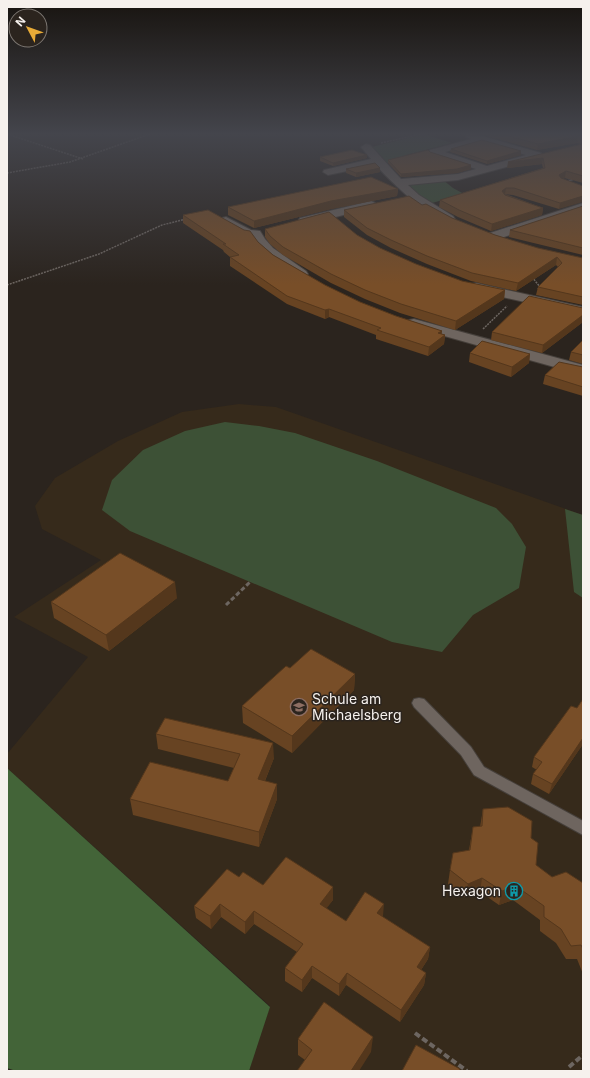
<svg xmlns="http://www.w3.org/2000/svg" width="590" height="1078" font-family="Inter,sans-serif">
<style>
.education{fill:#362a1b}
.green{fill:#3d5136}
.forest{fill:#436438}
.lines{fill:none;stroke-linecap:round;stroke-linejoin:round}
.lane-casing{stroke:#453f3a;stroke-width:2}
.street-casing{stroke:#453f3a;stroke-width:2}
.path-far2{stroke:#6d6661;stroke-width:1.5;stroke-dasharray:2 1;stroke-linecap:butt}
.path-far1{stroke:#6d6661;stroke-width:3;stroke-dasharray:4.5 2.5;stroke-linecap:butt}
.path{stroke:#6d6661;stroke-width:4;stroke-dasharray:6 3;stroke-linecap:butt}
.lane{fill:#6e655f;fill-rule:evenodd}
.street{fill:#6e655f;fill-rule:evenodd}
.wall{fill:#674322}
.shaded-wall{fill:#54371c}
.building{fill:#784e28;stroke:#54371c}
.labels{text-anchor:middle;stroke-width:3;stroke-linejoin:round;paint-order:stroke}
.near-poi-label{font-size:14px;fill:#f6f1ed;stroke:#2b241e;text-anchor:start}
</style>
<rect width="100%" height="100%" fill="#2b241e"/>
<path class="education" d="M239,404l37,3 307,108v556h-334l21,-65 -263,-238v-14l81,-97 -74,-40 87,-57 -59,-31 -7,-23 20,-28 63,-37 64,-29z"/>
<path class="green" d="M424,134l28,9 -46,12 11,6 -30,2 -15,-16z
M443,180l10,8 11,6 -32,9 -16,-10 -8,-9z
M225,422l34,4 36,7 82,28 119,47 16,16 14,23 -7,41 -46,27 -31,37 -50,-10 -262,-111 -28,-21 10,-30 31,-30 42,-19z
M565,509l18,6v83l-9,-6z"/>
<path class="forest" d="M7,768l263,239 -21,64h-233l-9,-3z"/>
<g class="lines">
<defs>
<path id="lane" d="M419,698l5,1 47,48 13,20 99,54v14l-109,-60 -13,-20 -47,-48 -2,-4 2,-4z"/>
<path id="street" d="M465,134h10l66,19 1,2 -3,3 -81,22 -50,5 11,10 34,21 2,3 -2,3c-17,4 -66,-44 -77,-57l-48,10 -5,-3 1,-2 47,-11 -10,-12 5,-3 4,1 31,34 57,-5 18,-5 -46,-15 -1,-2 1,-2 41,-11 -5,-2zM482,142l44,13 -39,11 -42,-14z
M371,201l4,2 2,2 -2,2 -71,18 -4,-1 -2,-3 2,-3z
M583,203v8l-88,29h-8l-2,-3 2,-3z
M226,217l25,13 9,1 5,8 8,9 33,23 2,3 -2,3c-16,4 -48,-26 -55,-39l-6,-1 -23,-13 -2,-3 2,-3z
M476,283l107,24v8l-112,-25 -2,-3 2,-3z
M414,319l169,46v10l-174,-49 -2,-3 2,-3z"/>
</defs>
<use href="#lane" class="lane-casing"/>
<use href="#street" class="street-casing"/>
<path class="path-far2" d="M7,134l76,25
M381,143l40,-9
M7,173l63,-11 80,-28
M565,177l7,3 -6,2
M532,277l8,10 -2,2
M7,285l92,-31 63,-29 24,-6
M483,329l24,-23"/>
<path class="path-far1" d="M226,605l24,-23"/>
<path class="path" d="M415,1033l52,38
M569,1067l14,-12"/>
<use href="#lane" class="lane"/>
<use href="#street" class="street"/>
</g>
<path class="wall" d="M483,134h100v49l-18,-5 -2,1 20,7 -24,23 -46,-14 -8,-1 38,14 -1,7 -51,16 -33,-14 -19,-10 1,-7 103,-32 -1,-4 -35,4 75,-24h-1l-4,-1 -40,7 -54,-15z
M451,149l70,6 -34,9 -37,-12z
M430,152l41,17 -14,4 -56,4 -13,-14v-3z
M367,155v3l-34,8 -13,-5v-4z
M380,168v4l-24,5 -10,-4v-4z
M398,189l-1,7 -66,13 -77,19 -26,-13v-8z
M422,205l30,13 43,17 43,13 45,10v47l-47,-10 2,-8 20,-20 -2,-2 -40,26 -45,-10 -44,-17 -36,-16 -24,-13 -23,-18v-7z
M583,206v49l-74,-18 1,-7z
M183,215l75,27 15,13 52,30 35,17 36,14 46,15 -1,3 4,1 -1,9 -16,12 -52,-17v-4l-47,-18 -4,2 -38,-15 -57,-38v-9l-6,-5 -1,-2 -40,-27z
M265,229l92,6 23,13 36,16 46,17 43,9 -1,9 -49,31 -55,-17 -35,-14 -34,-16 -48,-28 -13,-11 -5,-7z
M583,308v14l-41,31 -51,-13 1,-8z
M583,340v24l-14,-4 2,-8z
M470,353l60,1 -1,9 -18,14 -42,-15z
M583,367v29l-40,-12 2,-9z
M177,598l-68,53 -55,-33 -3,-16z
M290,668l65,6 -1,16 -62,63 -49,-30 -1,-17z
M583,699v45l-34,50 -18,-10 2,-10 4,-4 -5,-3 2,-10 43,-49z
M156,734l118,24 -9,23 12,18 -18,48 -126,-32 -3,-16 98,-18 6,-13 -76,-19z
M483,809l48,29 5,27 16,12 31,6v91l-6,-15h-11l-10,-16 -16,-12v-11l-27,-20 -14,5 -19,-13 -15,5 -17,-13 2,-14 19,-20 4,-23h7z
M239,877l24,8 70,2v13l-7,8 20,13 36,-4 48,30 -2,12 -7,11 5,3 -2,12 -24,37 -54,-37 -7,11 -27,-18 -10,14 -17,-11v-13l12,-16 -43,-28 -9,10 -24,-17 -10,12 -15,-11 -2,-12z
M298,1039l73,13 -66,8 -7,-5z"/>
<path class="shaded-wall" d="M578,136l-1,7 -40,7 1,-6z
M521,151v4l-34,9v-3z
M367,155v3l-34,8v-3z
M543,158l-1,6 -35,4 1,-6z
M471,165v4l-14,4 -56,4v-3z
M380,168v4l-24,5v-4z
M566,171l-1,7 -7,4 1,-7z
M506,188l-1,6 -3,-3z
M398,189l-1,7 -66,13 -77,19v-7l77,-20z
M583,196v6l-24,7 1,-6z
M543,208l-1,7 -51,16 1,-7z
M557,257l-1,8 -40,26 2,-8z
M505,290l-1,9 -49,31 1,-9z
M329,309v8l-4,2v-9z
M583,315v7l-41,31 1,-8z
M442,331l-1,7 4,-3 -1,9 -16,12 1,-9 9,-14z
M530,354l-1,9 -18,14 1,-10z
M175,582l2,16 -68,53 -3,-16z
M355,674l-1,16 -62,63v-17z
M583,738v6l-34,50 3,-10z
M273,743l1,15 -15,37 -1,-16z
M277,784v15l-18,48v-15z
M482,878l-2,14 -15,5 3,-13z
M516,886l-3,14 -14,5 3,-14z
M333,887v13l-13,17v-13z
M220,904l1,13 -10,12 -1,-13z
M384,904l-1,12 -7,10 1,-13z
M254,911v13l-9,10v-12z
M430,947l-2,12 -13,20 2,-12z
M312,966v12l-10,14v-12z
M347,973l-1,12 -7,11v-12z
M426,973l-2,12 -24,37 1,-12z
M373,1037l-2,15 -12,19h-8z"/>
<path class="building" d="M501,134h82v5l-1,-2 -4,-1 -40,8z
M482,140l39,11 -34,10 -36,-12z
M582,144h1v32l-17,-5 -7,4 2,3 22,8v10l-23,7 -46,-15h-8l-4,3 3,4 38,13 -51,16 -33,-14 -19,-10 105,-32 -2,-10 -35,4z
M352,150l15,5 -34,8 -13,-6z
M428,150l2,2 41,13 -14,4 -56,5 -13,-14z
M375,163l5,5 -24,5 -10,-4z
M371,177l27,12 -67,12 -77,20 -26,-14z
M409,196l13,9 4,-1 26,14 43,17 43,13 45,10v39l-45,-10 24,-24 -5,-6 -39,26 -46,-10 -45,-17 -36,-16 -24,-12 -23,-18z
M583,206v42l-73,-18z
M208,210l36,20 6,1 8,11 15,13 52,30 35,17 36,14 46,15 -4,2 7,2 -16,12 -52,-17 4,-2 -52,-19 -4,1 -38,-14 -57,-39 9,-2 -16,-11h3l-43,-29z
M329,212l28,23 23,13 36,16 46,17 43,9 -49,31 -55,-17 -36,-14 -34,-16 -48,-27 -13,-11 -5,-7z
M529,296l54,12v7l-40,30 -51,-13z
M583,340v15l-12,-3z
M482,341l48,13 -18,13 -42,-14z
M559,362l24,5v20l-38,-12z
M120,553l55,29 -69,53 -55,-33z
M311,649l44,25 -63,62 -50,-30 44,-40 4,2z
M583,699v39l-31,46 -19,-10 9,-12 -8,-5 37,-51 6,2z
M165,718l108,25 -15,36 19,5 -18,48 -129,-33 20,-37 78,19 12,-27 -84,-20z
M508,807l24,14 -1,17 7,5 -2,22 16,12 14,-5 17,11v66l-2,-4 -10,1 -10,-17 -17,-12v-11l-28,-20 -14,5 -20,-13 -14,6 -18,-14 3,-17 17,-3 3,-23 9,-1 1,-17z
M286,857l47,30 -13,17 26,17 19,-29 19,12 -7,9 53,34 -13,20 9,6 -25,37 -54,-37 -8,11 -27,-18 -10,14 -17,-12 18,-24 -49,-33 -9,11 -25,-18 -10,12 -16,-10 33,-37 12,8 4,-5 20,13z
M324,1002l49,35 -22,34h-54l15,-21 -14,-11z
M416,1045l44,24 -1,2h-57z"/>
<linearGradient id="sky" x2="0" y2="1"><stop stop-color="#181410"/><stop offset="0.47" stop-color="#44454c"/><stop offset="1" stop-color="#44454c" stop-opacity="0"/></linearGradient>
<rect width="590" height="285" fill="url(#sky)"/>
<defs>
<symbol id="school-ring" viewBox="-11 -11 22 22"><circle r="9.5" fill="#2b241e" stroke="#8d6e63" stroke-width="1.5"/><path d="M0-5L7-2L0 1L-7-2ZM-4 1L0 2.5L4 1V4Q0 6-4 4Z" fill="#8d6e63"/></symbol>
<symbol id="building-ring" viewBox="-11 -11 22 22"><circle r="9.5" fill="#2b241e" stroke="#0f9aa8" stroke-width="1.5"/><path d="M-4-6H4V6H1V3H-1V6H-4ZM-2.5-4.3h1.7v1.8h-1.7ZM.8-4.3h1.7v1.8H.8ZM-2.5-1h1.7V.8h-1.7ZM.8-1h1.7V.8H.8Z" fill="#0f9aa8"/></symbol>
</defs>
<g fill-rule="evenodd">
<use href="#school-ring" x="289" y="697" width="20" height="20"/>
<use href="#building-ring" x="504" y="881" width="20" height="20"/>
</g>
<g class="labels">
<g class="near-poi-label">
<text x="312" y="704">Schule am<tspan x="312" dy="16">Michaelsberg</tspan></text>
<text x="501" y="896" text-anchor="end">Hexagon</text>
</g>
</g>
<rect width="590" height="1078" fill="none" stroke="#f6f1ed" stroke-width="16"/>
<g transform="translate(28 28) rotate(311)"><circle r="19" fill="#2b241e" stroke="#7c7671"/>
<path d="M0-3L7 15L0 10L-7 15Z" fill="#e8ab37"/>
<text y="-6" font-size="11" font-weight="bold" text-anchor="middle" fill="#f6f1ed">N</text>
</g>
</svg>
